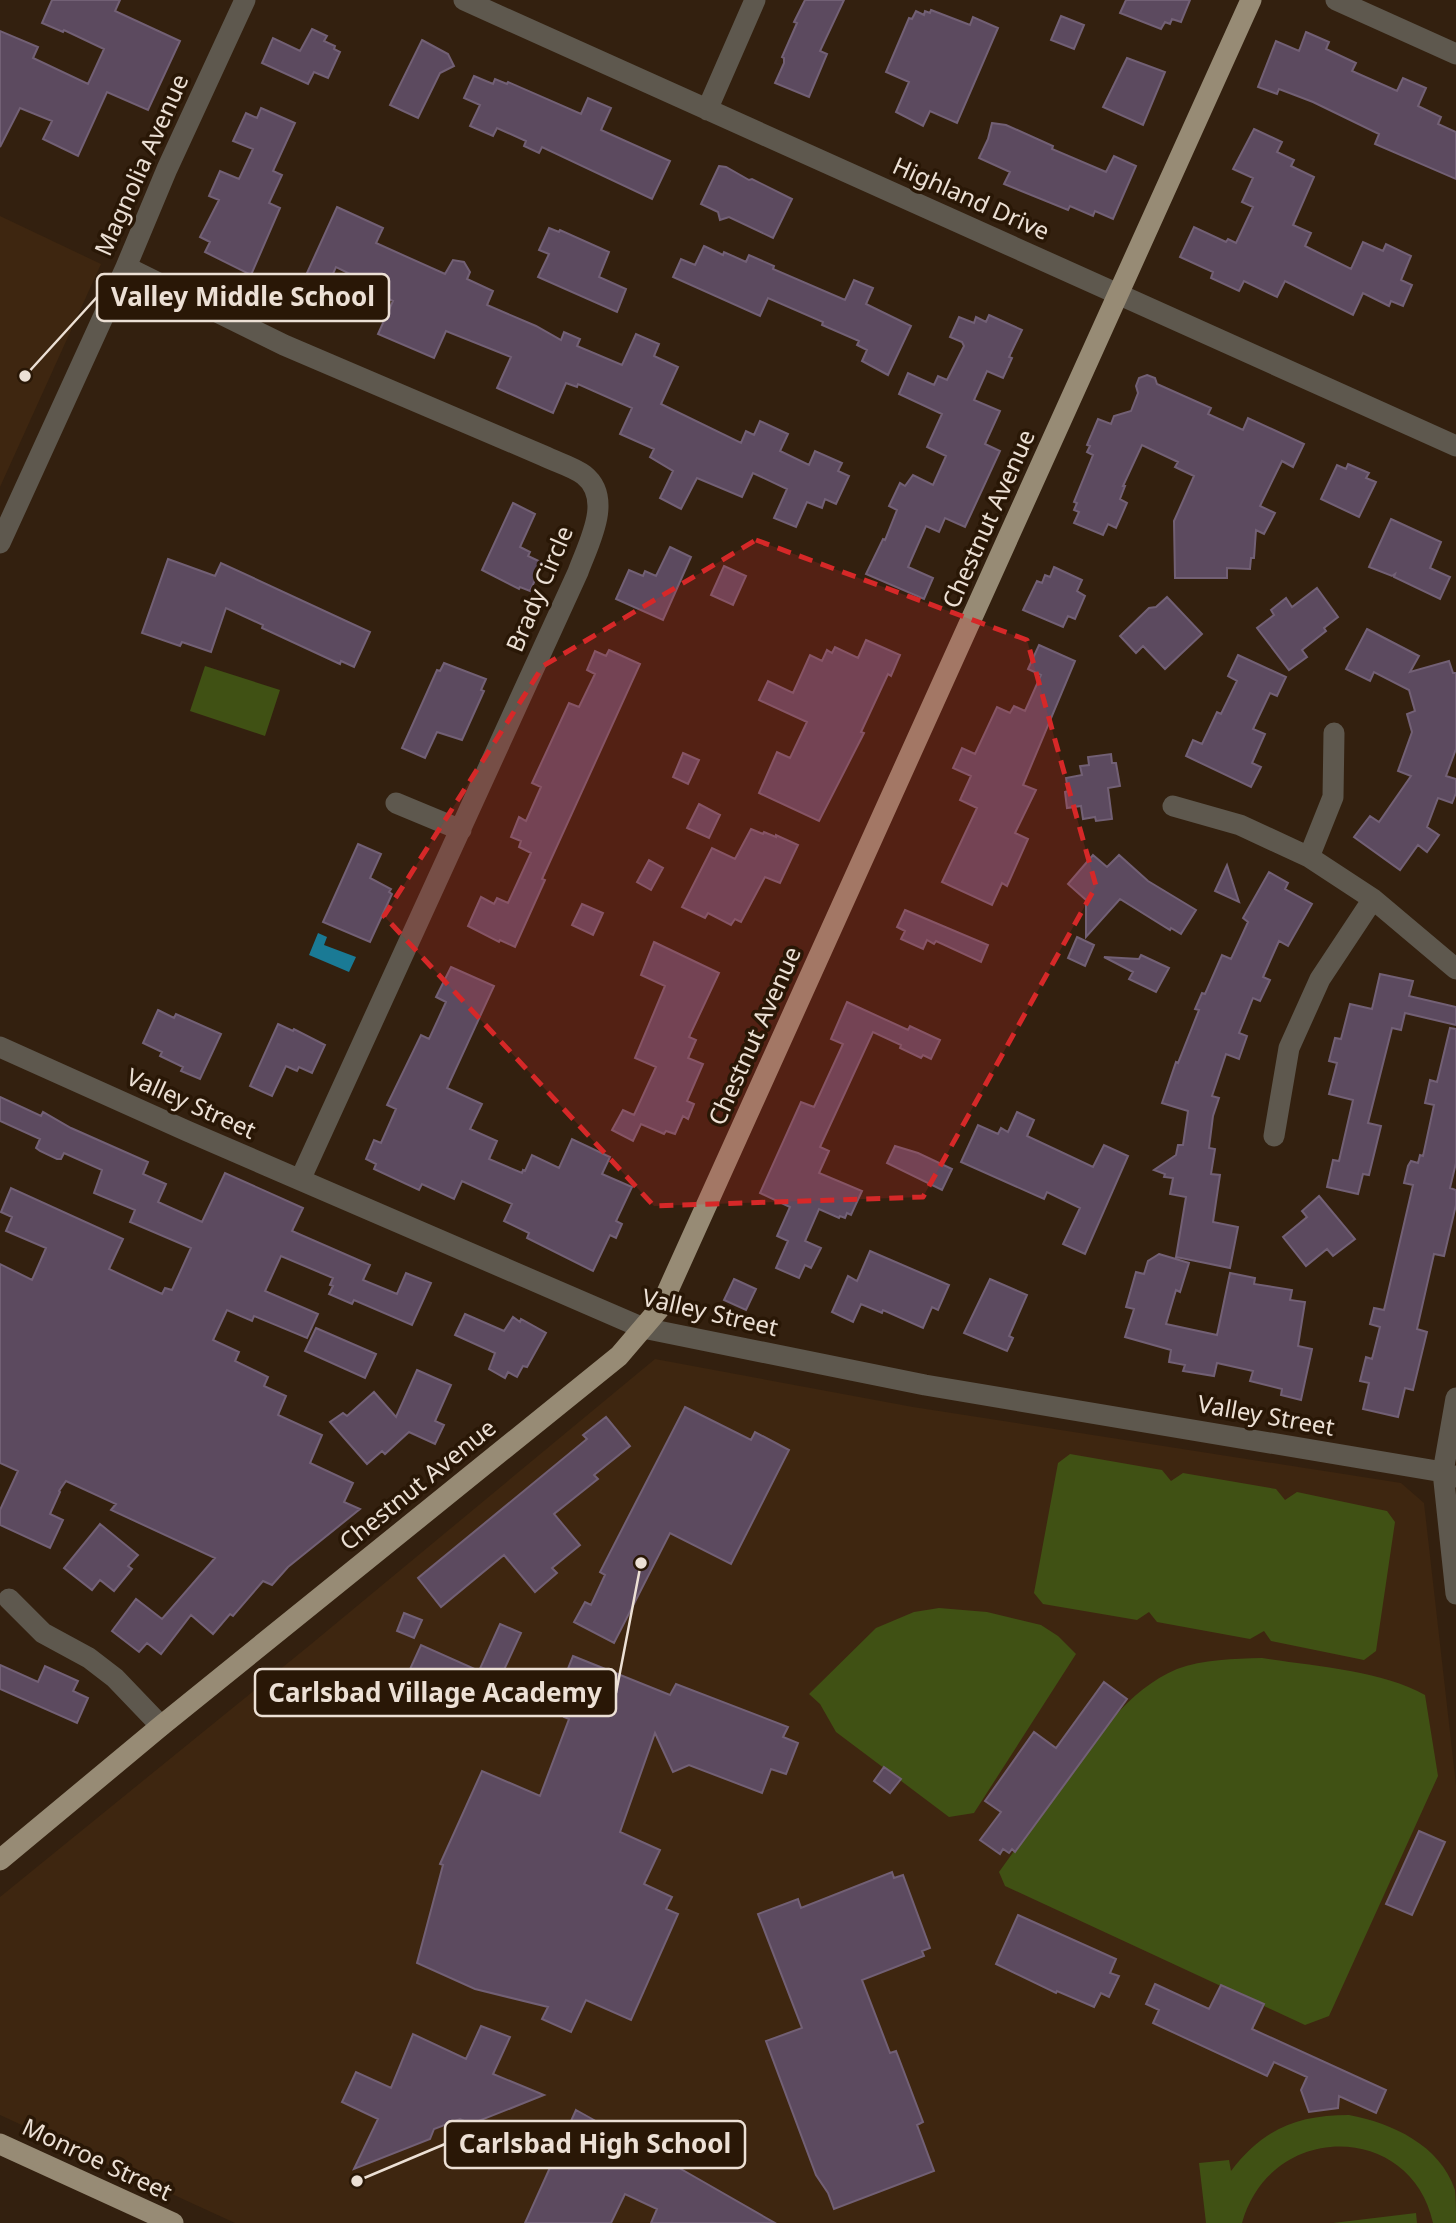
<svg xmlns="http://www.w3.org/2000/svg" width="1456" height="2223" font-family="'Noto Sans',sans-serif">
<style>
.built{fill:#3e2610}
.green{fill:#405114}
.water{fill:#1a7a95}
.building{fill:#5c4a5f;stroke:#726075;stroke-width:2}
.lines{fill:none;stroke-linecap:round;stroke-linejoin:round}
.minor{stroke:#5e584e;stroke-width:21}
.major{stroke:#978b75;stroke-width:21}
.marked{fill:#d62828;fill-opacity:0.2;stroke:#d62828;stroke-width:5;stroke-dasharray:14 9;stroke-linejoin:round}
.labels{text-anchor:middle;stroke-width:7;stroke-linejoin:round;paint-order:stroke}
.street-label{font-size:24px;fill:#ece0d5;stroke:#291706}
.leader{fill:none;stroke:#ece0d5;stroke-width:2.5}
.callout-dot{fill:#ece0d5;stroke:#291706;stroke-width:2.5}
.callout{fill:#291706;stroke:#ece0d5;stroke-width:2.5}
.callout-label{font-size:26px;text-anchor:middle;font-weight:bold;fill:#ece0d5}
</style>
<rect width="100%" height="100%" fill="#33200f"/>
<path class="built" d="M0,216l101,48 -101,223z
M655,1359l258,48 488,76 23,20 32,282v438h-1221l-235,-108v-218l310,-252z"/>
<path class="green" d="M205,666l75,24 -15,46 -75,-25z
M1070,1454l92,16 9,11 12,-8 93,16 9,11 12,-8 90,19 8,11 -19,129 -12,9 -93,-19 -7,-10 -14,8 -93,-17 -8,-10 -12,8 -94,-16 -9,-11 24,-130z
M939,1608l48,4 54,13 17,11 18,18 -102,159 -25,4 -113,-85 -16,-28 -11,-10 67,-66 38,-16z
M1262,1658c50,8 119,12 163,37l13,81 -109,240 -24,9 -300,-139 -6,-14c22,-31 44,-61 66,-91 31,-42 62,-91 112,-112 26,-10 57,-10 85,-11z
M1349,2115c43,8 91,30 106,75 1,10 1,23 1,33h-23c-22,-102 -163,-102 -191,0h-36l-7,-60 30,-3 2,11c32,-42 66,-56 118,-56z
M1416,2213l1,10h-84z"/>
<path class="water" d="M318,933l9,4 -3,8 32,12 -7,15 -40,-17z"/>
<path class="building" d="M52,0h68l-5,11 65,30 -32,69 -41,-18 -29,64 -35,-17 9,-18 -32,-13 -20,39v-116l38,16 -5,11 55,26 16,-35 -40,-19 -1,2 -21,-9z
M805,0h39l-24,51 7,3 -18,43 -34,-14 9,-20v-5l-2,-1 15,-34 -3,-1z
M1126,0h64l-9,22 -9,-3 -2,5 -5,-2 -4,7 -41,-16z
M931,10l39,15 3,-8 25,11 -41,95 -27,-12 -7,15 -27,-14 13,-30 -23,-10 23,-54 3,1 4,-8 8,4 1,-4 5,2z
M1061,16l23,9 -10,24 -23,-9z
M312,29l15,7 -3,5 11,5 -1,3 6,3 -12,26 -14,-6 -6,12 -46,-21 11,-25 27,13z
M1306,32l23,10 -3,7 30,14 -4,8 45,20 6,-13 23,10 -8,18 23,11 -3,7 18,8v47l-81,-35 4,-10 -66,-32 -34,-13 -2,5 -19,-7 18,-46 23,10z
M422,40l26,14 6,12 -14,7 -22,45 -28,-13z
M1127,58l38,14 -22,53 -40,-18z
M474,76l19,8 2,-5 12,5 1,-2 73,32 7,-16 23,10 -10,22 69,31 -18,38 -110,-52 -3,6 -15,-7 2,-5 -29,-13 -4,8 -23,-10 10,-21 -16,-7z
M261,108l34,15 -22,48 9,4 -13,28 11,5 -29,67 -46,-23 5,-10 -10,-5 19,-37 -10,-4 11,-25 19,8 14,-30 -20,-8 13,-28 11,5z
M992,123l14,2 47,21 -1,3 54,23 8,-16 22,10 -23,53 -18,-8 -2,5 -23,-10 -2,4 -64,-26 6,-12 -31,-14 9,-19z
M1254,129l28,13 -5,10 17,8 -3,6 23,11 -21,48 18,8 -6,13 46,23 12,-27 20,9 3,-7 25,12 -10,24 11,5 -9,21 -12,-5 -2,5 -26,-13 -10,22 -68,-34 -8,16 -33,-16 -5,10 -28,-13 2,-6 -33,-15 14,-30 32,15 2,-3 8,4 17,-36 -11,-5 11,-24 -20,-9z
M719,166l7,1 23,13 3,-1 40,20 -19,39 -44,-21 -9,3 -2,-8 -17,-8z
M337,207l46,21 -7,15 69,31 8,-14 11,2 6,10 -3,7 26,12 -6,14 49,21 25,14 3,-8 16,7 -3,7 45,19 14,-31 23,10 -5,12 24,11 -17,37 80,39 5,-12 8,4 6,-14 28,13 -8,17 29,14 6,-14 27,12 -4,8 11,5 -13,28 -11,-5 -3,9 -15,-6 -11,25 -22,-9 13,-29 -34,-16 -11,24 -45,-19 -16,31 -21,-11 13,-27 -23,-14 4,-8 -34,-15 12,-26 -54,-24 -1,3 -11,-4 -13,30 -56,-25 14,-31 -65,-26 -12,27 -56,-24 15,-33 -10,-5 2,-5 -49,-24 -12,27 -22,-10z
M549,228l10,4 1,-2 49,22 -10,25 27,12 -9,23 -79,-35 11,-23 -10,-4z
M704,246l19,9 1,-3 22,10 3,-7 25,11 -1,3 72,31 9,-20 19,8 -7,16 45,22 -23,49 -26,-14 5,-11 -10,-5 2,-4 -37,-16 1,-3 -55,-24 -8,18 -87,-39 8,-18 14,6z
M989,315l33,15 -13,27 3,1 -9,20 -16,-7 -13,29 26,11 -15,33 15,7 -35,76 -20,-9 -6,14 -13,-6 -18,41 25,11 -9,21 -58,-25 17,-35 2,1 12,-30 -8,-4 11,-23 5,3 8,-11 20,10 13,-29 -19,-9 15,-33 -43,-20 9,-21 26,12 4,-9 9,4 17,-34 -2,-4 -12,-5 9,-20 15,6 2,-6 10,5z
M1147,375l8,3 2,6 54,24 -3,6 35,16 5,-12 56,26 -11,23 -11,-6 -22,45 15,7 -11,21 -8,-4 -2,28h-3l-1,11 -23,-1v10h-52l-1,-57 20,-45 -19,-9 3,-5 -36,-17 -19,41h2l-5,13 7,4 -11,25 -8,-4 -5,11 -29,-12 5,-11 -5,-2 3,-7 -3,-1 19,-47 -6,-3 3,-6 -3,-1 11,-26 13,5 3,-8 17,-5 7,-18 -2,-7 3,-8z
M1348,464l21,9 -3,5 10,4 -17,35 -38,-18 16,-34 9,4z
M513,503l22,11 -15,33 10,5 -2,4 15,7 -13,28 -10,-4 -1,2 -37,-19z
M1391,519l50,23 -11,26 20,9 -10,22 -46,-22 1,-3 -3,2 -23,-9z
M670,547l21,10 -28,63 -47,-21 13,-29 14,6 2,-5 11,5z
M168,559l47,17 6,-13 149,69 -16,35 -13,-6 -1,3 -78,-36 1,-3 -37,-17 -15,44 -29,-10 -2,4 -38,-13z
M724,566l22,10 -13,29 -22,-10z
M1054,567l28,13 -5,11 8,5 -10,23 -7,-3 -5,11 -40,-17 14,-29 5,2 3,-8 5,2z
M1317,588l21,29 -14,11 2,3 -24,19 5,7 -18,13 -32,-42 17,-13 -3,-5 15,-12 6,9z
M1167,597l35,37 -37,35 -22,-23 -7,7 -16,-17 29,-28 7,-1z
M1367,629l52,27 -9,16 39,-11 4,12h3v76l-10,27 10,3v14l-4,10 -14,-5 -11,29 12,8 -12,17 -9,-7 -18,25 -46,-33 16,-21 9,6 32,-46 -13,-5 14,-39 -5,-18 8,-3 -6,-21 -35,-18 -4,9 -24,-12z
M866,640l34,15 -9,21 -3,-2 -27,58 3,1 -45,88 -60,-28 18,-41 13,6 17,-36 -48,-22 9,-19 25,12 17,-38 12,6 5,-11 5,3 3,-6 23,11z
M1039,645l36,16 -52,124 13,5 -21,43 13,6 -21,47 -5,-3 -10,22 -50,-23 35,-74 -17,-8 11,-24 -18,-8 9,-20 13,6 22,-47 13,6 4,-7 11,5 16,-36 -13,-6z
M609,650l31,14 -98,215 3,1 -30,67 -15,-7 -1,2 -31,-16 13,-29 13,7 3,-6 11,5 23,-50 -12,-6 2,-6 -10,-4 8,-20 7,4 15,-34 -9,-4 37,-80 10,4 16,-33 -8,-4 8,-19 11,5z
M1238,655l48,22 -9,19 -7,-3 -17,36 12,5 -13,29 9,4 -10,20 -65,-31 7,-16 9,4 15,-32 4,2 16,-33 -9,-5z
M444,663l42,16 -5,11 3,1 -22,49 -25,-8 -12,26 -23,-10 35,-78 3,1z
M683,753l16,7 -11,24 -15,-7z
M1111,754l1,9h4l4,23 -12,2 4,31 -16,2 -1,-4 -12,2 -2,-13 -14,2 -2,-16 3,-1 -2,-13 16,-3 -2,-9 9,-1 -1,-8z
M699,804l21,11 -11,23 -22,-10z
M751,829l12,5 1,-2 12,5v-2l22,10 -18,38 -15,-6 -24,45 -6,-3 -4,6 -23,-12 -3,5 -23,-11 30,-59 23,11z
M358,844l23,10 -11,24 21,11 -2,3 3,2 -22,48 -47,-20z
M1093,855l14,12 12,-12 29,26 48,29 -15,24 -10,-6 -1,2 -50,-31 -34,38v-37l-18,-16z
M649,860l14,8 -12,22 -14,-8z
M1227,865l12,37 -24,-11z
M1269,872l19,11 -3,6 27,15 -24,42 -9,-5 -16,36 7,3 -10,21 -7,-3 -14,35 8,3 -8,23 -13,-5 -14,42 7,2 -6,18 -4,32 6,1 -4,25 9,1 -7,47 25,5 -8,41 -54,-11 10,-60 -16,-3 3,-16 -9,-1 1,-3 -11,-4 22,-15 2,-10h5l5,-34 -26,-8 14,-41 2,1 21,-53 -4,-1 7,-16 3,1 17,-39 9,4 17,-37 -5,-4z
M582,904l21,9 -10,22 -21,-10z
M905,910l83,35 -7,17 -45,-21 -2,3 -7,-4 -4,9 -22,-10 4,-8 -8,-4z
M1077,937l17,8 -9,21 -17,-8z
M654,942l65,31 -30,64 7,3 -8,18 15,6 -16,37 7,3 -6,15 -5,-3 -8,18 -9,-3 -2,3 -23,-10 -8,17 -21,-11 11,-20 11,5 22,-48 -21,-9 30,-72 -24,-11z
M1141,955l28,13 -13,24 -27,-13 4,-7 -29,-15 35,2z
M451,967l43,19 -47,102 35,16 -12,25 27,12 -8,18 33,14 1,-3 2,1 7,-16 27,13 13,-29 38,18 -8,17 30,13 -16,34 6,3 -6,14 -6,-3 -17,36 -66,-33 2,-5 -25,-12 8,-17 -50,-23 -8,18 -32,-15 -3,6 -45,-21 2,-5 -10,-5 8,-19 7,3 15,-34 -9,-4 34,-70 8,4 17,-37 -10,-5z
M1380,974l33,7 -4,15 47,11v18l-51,-12 -4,17 -9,-2 -24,95 13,3 -12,49 -6,-1 -5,20 -31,-7 6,-27 6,1 14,-61 -24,-6 8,-31 -8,-2 6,-23 6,1 9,-35 22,5z
M847,1002l61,28 2,-4 30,14 -9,19 -8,-4 -2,3 -21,-10 1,-3 -28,-13 -53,115 9,4 -10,22 43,18 -11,24 -4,-2 -2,5 -5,-2 -1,2 -20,-9 -14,32 16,7 -10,20 -6,-3 -6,13 -23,-10 12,-27 -11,-5 13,-29 -30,-14 41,-91 13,5 29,-63 -12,-5z
M158,1010l16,8 2,-4 45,20 -21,45 -19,-8 2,-4 -23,-11 2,-4 -19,-9z
M278,1024l15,7 1,-2 31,16 -13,28 -13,-6 -2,4 -11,-5 -14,30 -22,-10z
M1450,1028l6,1v134l-6,25 6,2v15l-12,51 -10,-2 -17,75 10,3 -14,58 -8,-2 -7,29 -35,-8 6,-26 -9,-2 6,-24 6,2 8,-32 -10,-3 4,-16 10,2 29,-125 -9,-2 4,-17 3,-5 7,2 2,-8 3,1 11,-51 -9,-2 5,-23 7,2z
M0,1097l41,19 2,-4 28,16 77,34 -5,12 23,10 -8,18 44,20 23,-49 78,35 -11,23 78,34 -7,15 34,14 9,-21 25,10 -19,42 -58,-25 -2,4 -23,-10 4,-8 -3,-1 3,-7 -52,-22 -16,35 53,23 -11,24 -53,-22 -2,5 -25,-11 -14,30 26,12 -4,9 33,16 -4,9 22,10 -8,19 44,20 -12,28 43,20 -9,19 16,7 -72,58 -16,18 -9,-4 -30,35 -3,-2 -17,20 -22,-19 -30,39 -14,-11 -8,9 -27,-21 24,-32 26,20 53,-61 -104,-48 5,-6 -50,-23 -7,10 1,1 -10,22 13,6 -13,28 -50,-23v-15l18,-39 -18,-8v-199l32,16 14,-32 -40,-17 6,-14 -11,-5 10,-24 112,51 -14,30 53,25 3,-6 7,2 19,-42 -61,-26 5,-12 -41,-17 8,-23 -38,-17 -3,6h-4l-17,-8 -4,-3 4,-9 -40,-18z
M1017,1112l17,8 -7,16 66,31 11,-22 24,11 -43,98 -22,-10 17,-36 -33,-16 -3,7 -83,-37 17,-37 20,9 3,-6 7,4z
M895,1146l23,7 34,16 -10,21 -55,-27z
M1319,1196l36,43 -22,17 -6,-7 -21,17 -23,-29 24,-20 -5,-6z
M870,1251l79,34 -11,25 -6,-3 -9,21 -40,-18 -1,3 -21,-9 -8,18 -21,-10 16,-36 9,5z
M1159,1254l30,9 -9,29 -4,-2 -10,34 51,11 13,-62 25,5 -1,6 38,6 -2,10 15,2 -7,44 14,3 -11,51 -20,-5 1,-6 -32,-8 3,-10 -36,-8 -3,13 -31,-5 2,-6 -16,-3 2,-12 -46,-13 9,-28 -8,-2 10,-35 8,2 4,-13z
M734,1279l22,10 -10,21 -22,-10z
M990,1279l37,16 -18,41 4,2 -6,13 -43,-18z
M465,1314l39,17 9,-14 7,5 1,-3 25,14 -19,34 -4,-1 -6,11 -9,-5 -3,6 -16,-9 6,-16 -40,-18z
M316,1328l60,26 -11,24 -60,-27z
M417,1370l34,15 -16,36 9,4 -9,19 -26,-12 -24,22 -3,-3 -15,13 -37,-42 13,-9 4,3 27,-24 22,25z
M685,1407l66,33 4,-8 34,18 -58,114 -61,-31 -56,110 -40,-21 11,-20 6,3 14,-30 -5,-3z
M606,1417l24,29 -36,29 4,4 -44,35 26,31 -28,23 5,5 -22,19 -31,-37 -63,52 -23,-29 169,-139 -4,-4z
M100,1524l38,31 -10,11 4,3 -18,22 -14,-11 -8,10 -28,-22z
M404,1613l18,7 -8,18 -17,-7z
M500,1624l21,9 -37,80 -78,-35 15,-33 58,26z
M573,1656l97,39 6,-11 112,43 -5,10 15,6 -12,31 -15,-5 -9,24 -73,-28 -16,7 -18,-39 -35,99 40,18 -16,34 28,13 -6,12 12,5 -47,106 -45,-20 -15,32 -29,-13 6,-12 -73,-18 -58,-26 26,-98 -3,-1 42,-93 58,25 29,-77 -5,-2 9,-23 -13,-5z
M0,1665l38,17 7,-16 33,15 -5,10 15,7 -11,25 -77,-34z
M1104,1682l23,17 -112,153 -3,-3 -3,4 -6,-4 -3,5 -20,-14 21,-28 -16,-11 49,-69 22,16z
M884,1767l17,12 -11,14 -16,-12z
M1419,1831l26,11 -33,73 -26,-11z
M892,1872l2,6 9,-3 27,73 -8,3 2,5 -62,24 28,73 6,-2 27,71 -6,3 17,46 -100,38 -6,-16 -12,-18 -50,-134 36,-13 -44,-114 40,-15 3,9z
M1018,1915l98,44 -6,14 9,3 -10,21 -8,-4 -7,14 -37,-16 -1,2 -60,-29z
M1155,1984l54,25 12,-24 43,19 -12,25 134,61 -10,23 -37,-17 -1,12 -29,4 -8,-22 6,-13 -33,-15 -7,14 -114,-53 6,-13 -13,-6z
M481,2026l29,11 -17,37 51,21 -73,29 -11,-5 -26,10 -4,10 -76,30 24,-50 -36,-17 14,-30 35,16 22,-54 53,25z
M576,2110l70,39 129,74h-124l6,-14 -32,-15 -14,29h-86z"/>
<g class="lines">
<path class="minor" d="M464,0l992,446
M1336,0l120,54
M707,110l48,-110
M126,267l158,78 260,111c12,6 30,11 40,19 30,24 4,69 -6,97l-278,608
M0,543l126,-276 41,-98 78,-169
M396,803l65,27
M1173,806l67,19 69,32 64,42 83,70
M1309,857l24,-60 1,-64
M0,1047l187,84 456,197 282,57 518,87 13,5
M1274,1136l15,-88 31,-69 53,-80
M1456,1398l-13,74 13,122
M9,1599l34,34 46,25 26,20 46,48"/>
<path class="major" d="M0,1860l161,-134 458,-370 41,-48 591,-1308
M0,2144l173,79"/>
</g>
<path class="marked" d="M756,540l271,100 69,246 -173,311 -269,9 -270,-290 159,-250z"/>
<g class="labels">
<g class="street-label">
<text transform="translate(142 165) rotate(-66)" y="8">Magnolia Avenue</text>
<text transform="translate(971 199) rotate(24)" y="8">Highland Drive</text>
<text transform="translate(989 519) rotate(-66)" y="8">Chestnut Avenue</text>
<text transform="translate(540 589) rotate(-67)" y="8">Brady Circle</text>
<text transform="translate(755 1036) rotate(-66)" y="8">Chestnut Avenue</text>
<text transform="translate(191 1104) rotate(24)" y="8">Valley Street</text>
<text transform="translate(710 1313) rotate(13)" y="8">Valley Street</text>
<text transform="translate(1266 1416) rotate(10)" y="8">Valley Street</text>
<text transform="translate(418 1485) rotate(-39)" y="8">Chestnut Avenue</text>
<text transform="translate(97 2160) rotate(25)" y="8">Monroe Street</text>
</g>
</g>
<path class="leader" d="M25 376L97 297M641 1563L616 1693M357 2181L445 2144"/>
<g class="callout-dot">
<circle cx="25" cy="376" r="7"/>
<circle cx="641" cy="1563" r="7"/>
<circle cx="357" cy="2181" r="7"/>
</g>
<g class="callout">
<rect x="97" y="274" width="292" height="47" rx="7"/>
<rect x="255" y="1669" width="361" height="47" rx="7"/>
<rect x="445" y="2121" width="300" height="47" rx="7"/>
</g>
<g class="callout-label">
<text x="243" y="306">Valley Middle School</text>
<text x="435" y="1702">Carlsbad Village Academy</text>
<text x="595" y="2153">Carlsbad High School</text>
</g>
</svg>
